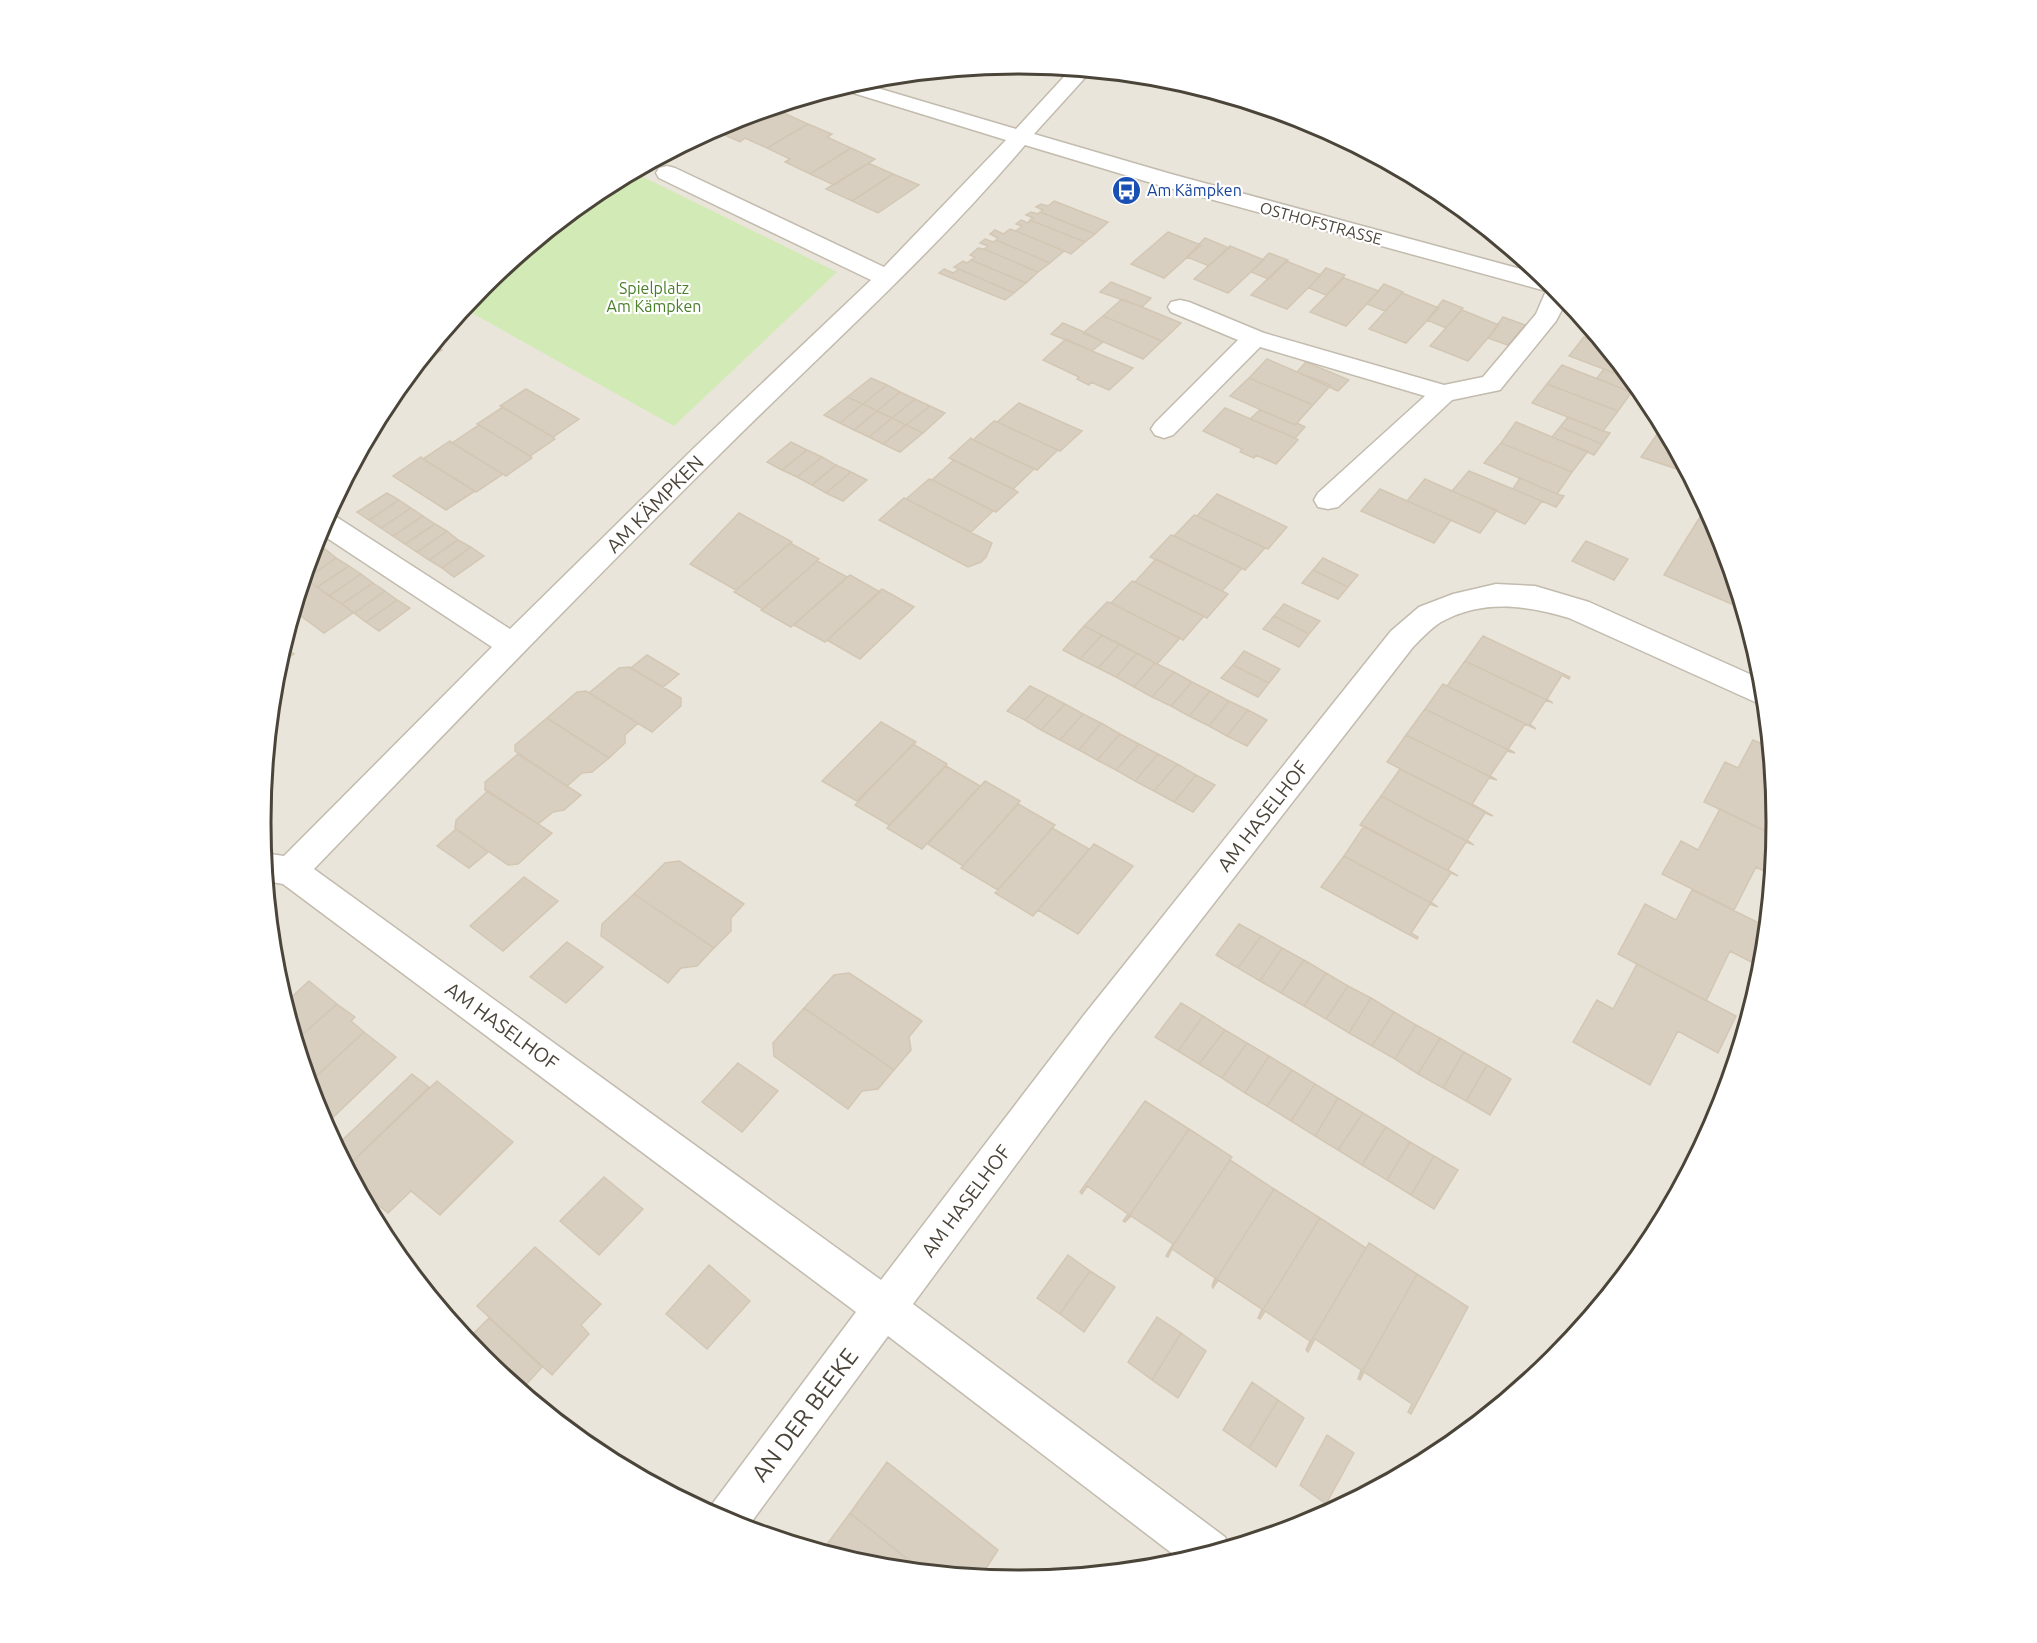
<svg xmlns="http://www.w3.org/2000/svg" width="2037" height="1643" font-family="Ubuntu,sans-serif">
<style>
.residential{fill:#eae5da}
.green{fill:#d2eab5}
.building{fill:#d8cfc1;stroke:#d3c7b4;stroke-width:1.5}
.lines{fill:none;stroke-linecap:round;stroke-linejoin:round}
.minor-casing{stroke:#c2bbae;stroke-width:3}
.minor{fill:#fff;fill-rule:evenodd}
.labels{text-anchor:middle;stroke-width:4.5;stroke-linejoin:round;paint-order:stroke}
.far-transit-label{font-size:16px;fill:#164399;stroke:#fff;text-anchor:start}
.far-street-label{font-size:16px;fill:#4b4439;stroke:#fff}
.far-park-label{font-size:16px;fill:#4a7f2a;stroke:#fff}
.street-label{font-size:20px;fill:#4b4439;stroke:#fff}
.near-street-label{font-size:24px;fill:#4b4439;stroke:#fff}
.rim{fill:none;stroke:#4b4439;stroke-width:3}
</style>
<rect width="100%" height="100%" fill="#f6f3ec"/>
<path class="residential" d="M263 822a756 756 0 1 1 1512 0a756 756 0 1 1-1512 0Z"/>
<path class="green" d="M633,172l204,100 -163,154 -211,-118 19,-23 115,-94z"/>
<path class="building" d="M1138,75l29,3 6,1 -4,4z
M1234,98l30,9 -6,6 -30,-9z
M764,110l15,6 5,-3 24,11 -41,24 -22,-10 -5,4 -24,-11 21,-13z
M808,124l24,10 -5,3 24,11 -41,26 -25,-12 5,-3 -23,-11z
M851,148l24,11 -41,26 -24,-11z
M868,163l25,11 -41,27 -26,-12z
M893,174l26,11 -41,28 -26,-12z
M1054,201l54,21 -13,12 -55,-22 3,-2 -7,-3 5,-3 7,2z
M1031,212l7,2 2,-2 55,22 -10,8 -55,-22 3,-2 -7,-3z
M1021,220l7,3 2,-3 55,22 -14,12 -55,-23 6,-5 -6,-2z
M1010,229l6,2 48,20 -14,12 -54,-23 2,-2 -8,-4 5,-4 8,4z
M1168,232l33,13 -37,33 -33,-14z
M1205,238l24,10 -20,18 -22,-9z
M985,239l8,3 3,-2 54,23 -12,9 -54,-23 4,-3 -8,-3z
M1230,246l34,14 -36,33 -34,-14z
M978,248l6,1 54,23 -12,11 -55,-23 4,-3 -5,-2z
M1269,253l19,7 -19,19 -18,-7z
M971,260l55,23 -12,10 -60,-26 9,-6 4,2z
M1286,261l35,14 -34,34 -36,-14z
M1326,268l19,7 -19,20 -17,-7z
M944,269l9,4 6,-4 55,24 -9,7 -66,-27z
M1344,278l35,13 -33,35 -36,-14z
M1111,282l40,16 -9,9 -42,-15z
M1384,284l19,8 -18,19 -18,-7z
M1402,293l37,15 -33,35 -37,-14z
M1122,299l20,8 39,16 -19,18 -59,-25z
M1443,300l20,8 -17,20 -19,-8z
M1462,310l37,15 -31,36 -38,-15z
M1103,316l59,25 -19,18 -60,-26z
M1503,317l22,8 -17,20 -20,-7z
M1063,323l21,9 19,10 -11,9 -41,-17z
M1584,337l20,8 29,35 -64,-24z
M1066,339l26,12 41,17 -24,22 -18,-8 -2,3 -12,-6 2,-2 -36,-17z
M433,345l9,5 -26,16z
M1267,359l30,13 34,13 -18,20 -64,-27z
M1306,362l43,18 -11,11 -41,-19z
M1562,365l69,27v1l-13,18 -71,-27z
M1604,369l29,11 8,10 -4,5 -40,-17z
M871,378l16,7 -24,19 -16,-7z
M1249,378l64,27 -18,20 -65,-29z
M1547,384l71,27 -15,20 -71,-28z
M887,385l13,7 -23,19 -14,-7z
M526,389l53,30 -26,18 -53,-31z
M900,392l15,7 -23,19 -15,-7z
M847,397l16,7 -23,19 -16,-8z
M915,399l15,7 -24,19 -14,-7z
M1019,403l63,28 -22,20 -63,-29z
M863,404l14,7 -23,19 -14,-7z
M930,406l15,7 -22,20 -17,-8z
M503,407l50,30 2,2 -25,17 -53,-32z
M1225,408l70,30 3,2 -22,24 -20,-9 -2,3 -14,-6 2,-3 -39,-18z
M1260,410l35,15 2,-2 8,4 -10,11 -45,-19z
M877,411l15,7 -23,19 -15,-7z
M1568,417l35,14 7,2 -8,11 -42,-17z
M892,418l14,7 -23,19 -14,-7z
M994,421l3,1 61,28 -21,20 -64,-30z
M1516,422l36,15 36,14 -16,21 -71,-29z
M479,425l51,31 2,2 -26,18 -54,-33z
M906,425l17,8 -23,19 -17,-8z
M1663,426l22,42 -2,3 -42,-14z
M1560,427l42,17 -8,11 -42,-18z
M971,438l2,2 61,29 -21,20 -64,-31z
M450,441l2,2 51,31 -27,18 -53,-33z
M791,442l16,8 -25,20 -15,-8z
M1501,443l71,29 -15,22 -73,-31z
M807,450l15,7 -25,20 -15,-7z
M421,457l2,2 52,32 -29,19 -53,-34z
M822,457l14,8 -24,20 -15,-8z
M954,460l59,29 5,3 -22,20 -64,-32z
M836,465l15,7 -25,21 -14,-8z
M1469,471l44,18 29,12 -17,23 -73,-33z
M851,472l16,8 -24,21 -17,-8z
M1520,478l37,16 7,2 -8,11 -43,-18z
M929,479l3,1 61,31 -22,21 -65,-33z
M1425,479l27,12 45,19 -17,23 -73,-32z
M1380,489l27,12 44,19 -17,23 -73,-32z
M387,493l12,7 -30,20 -12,-8z
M1217,494l70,33 -19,22 -71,-33z
M904,498l88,45 -6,14 -5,5 -13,5 -89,-47z
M399,500l12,8 -30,20 -12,-8z
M411,508l12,8 -30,20 -12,-8z
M739,513l53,29 -56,48 -46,-26z
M1194,515l3,1 68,32 -20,22 -71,-34z
M423,516l12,8 -30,20 -12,-8z
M1700,517l15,6 4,9 24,77 -79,-34z
M435,524l12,7 -30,21 -12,-8z
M447,531l11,9 -29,20 -12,-8z
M1171,535l3,1 68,32 -20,23 -72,-34z
M458,540l13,7 -29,21 -13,-8z
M1586,541l42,18 -14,21 -42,-19z
M314,543l11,6 -16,11z
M790,543l29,16 -56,50 -29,-17z
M471,547l13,9 -30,21 -12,-9z
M325,549l11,9 -30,21 -2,-1 5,-18z
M336,558l13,8 -32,21 -11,-8z
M1323,558l35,17 -10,12 -35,-17z
M1156,559l66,32 6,3 -21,24 -72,-36z
M817,561l30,16 -56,50 -30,-17z
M349,566l12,8 -32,22 -12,-9z
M1313,570l35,17 -10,12 -36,-16z
M361,574l12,9 -31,21 -13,-8z
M850,575l30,17 -55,50 -31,-17z
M304,578l38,26 11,9 -29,20 -27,-20 3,-1 -6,-4z
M1132,581l3,1 69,34 -21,24 -72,-37z
M373,583l12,8 -31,22 -12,-9z
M882,589l32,18 -54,52 -33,-19z
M385,591l12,9 -31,22 -12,-9z
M397,600l13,8 -31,23 -13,-9z
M1107,602l4,1 69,35 -23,26 -73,-38z
M1284,604l36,17 -11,13 -35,-18z
M1274,616l35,18 -10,13 -36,-18z
M1084,626l18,9 -22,24 -17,-9z
M1102,635l18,9 -22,24 -18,-9z
M1483,636l87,41 -1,2 -7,-4 -15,24 6,4 -88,-42z
M1120,644l17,9 -21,24 -18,-9z
M283,646l11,8 -17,11z
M1244,651l36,18 -11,14 -36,-18z
M1137,653l18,10 -21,24 -18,-10z
M647,655l32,19 -16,13 -32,-19z
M1465,661l88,42 -7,-3 -16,24 6,5 -89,-43z
M1155,663l19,9 -22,25 -18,-10z
M1233,665l36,18 -11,14 -37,-19z
M629,667l52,31v8l-29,26 -63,-39 30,-25z
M1174,672l18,10 -21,24 -19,-9z
M1192,682l18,9 -21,25 -18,-10z
M1443,684l4,2 89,43 -11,-5 -17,25 7,4 -90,-44z
M1030,686l18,9 -23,25 -18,-9z
M586,691l52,32 -13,12v8l-16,15 -62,-40 30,-26z
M1210,691l19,10 -20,25 -20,-10z
M1048,695l17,9 -24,26 -16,-10z
M1229,701l19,9 -21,26 -18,-10z
M1065,704l18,10 -23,26 -19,-10z
M1425,709l90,44 -8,-2 -17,25 7,4 -91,-45z
M1248,710l19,10 -20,26 -20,-10z
M1083,714l18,9 -22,27 -19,-10z
M547,718l62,40 -17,14 -10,1 -15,13 -52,-35v-6z
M881,722l35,20 -59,59 -35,-20z
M1101,723l19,11 -23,26 -18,-10z
M1120,734l19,10 -23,26 -19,-10z
M1406,735l91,45 -8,-2 -17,26 21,12 -106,-54z
M1753,740l17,7 7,75 -1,14 -72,-34 21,-40 13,6z
M913,744l34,20 -58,61 -34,-20z
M1139,744l19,10 -23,27 -19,-11z
M518,754l49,32 14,9 -17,15 -11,2 -15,12 -53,-34v-8z
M1158,754l19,10 -23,27 -19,-10z
M1177,764l19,11 -22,27 -20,-11z
M946,766l34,20 -58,63 -35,-21z
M1400,769l93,47 -8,-3 -18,27 7,5 -93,-49z
M1196,775l19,10 -22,27 -19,-10z
M985,781l35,20 -57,65 -35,-22z
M488,791l64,42 -34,31 -10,1 -53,-37 1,-8z
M1381,796l93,49 -8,-3 -18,28 10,6 -98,-51z
M1018,804l37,21 -57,65 -37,-22z
M1720,809l56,27 -4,39 -16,-8 -22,43 -72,-36 19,-33 17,9z
M1364,826l94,50 -7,-3 -20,29 7,5 -94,-51z
M1052,828l37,21 -56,67 -38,-23z
M456,829l32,23 -19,16 -32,-22z
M1094,844l39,22 -55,68 -40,-24z
M1344,856l94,51 -8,-3 -19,29 7,4 -1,2 -96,-52z
M679,861l65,43 -13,14v13l-17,17 -80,-54 31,-31z
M524,877l34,24 -55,50 -33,-25z
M1692,890l75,37 -4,41 -33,-17 -24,50 -88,-47 27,-50 31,16z
M634,894l80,54 -17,18 -16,2 -13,15 -67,-47 1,-12z
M1239,924l22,12 -23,32 -22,-13z
M1261,936l21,12 -22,33 -22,-13z
M567,942l36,25 -37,36 -36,-26z
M1282,948l22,12 -23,33 -21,-12z
M1304,960l22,13 -22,33 -23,-13z
M1637,964l99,52 -18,37 -40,-22 -28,54 -77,-43 24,-42 16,9z
M849,973l73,48 -13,16 2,13 -17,20 -90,-62 30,-33z
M1326,973l22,13 -22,33 -22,-13z
M309,981l28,23 -41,36 -11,-37z
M1348,986l23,12 -22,35 -23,-14z
M1371,998l23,14 -22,34 -23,-13z
M1181,1003l22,13 -25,35 -23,-14z
M337,1004l18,13 -4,4 13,11 -55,51 -13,-43z
M804,1008l90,62 -16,19 -16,2 -14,18 -74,-53 -1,-13z
M1394,1012l22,13 -21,34 -23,-13z
M1203,1016l22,14 -26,34 -21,-13z
M1416,1025l24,13 -22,36 -23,-15z
M1225,1030l22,13 -25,35 -23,-14z
M364,1032l32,25 -71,68 -7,-14 -9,-28z
M1440,1038l24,14 -21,36 -25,-14z
M1247,1043l22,13 -24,37 -23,-15z
M1464,1052l23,13 -21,36 -23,-13z
M1269,1056l23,14 -25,36 -22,-13z
M738,1063l40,28 -36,41 -40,-30z
M1487,1065l24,14 -21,36 -24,-14z
M1292,1070l23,14 -24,37 -24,-15z
M412,1074l17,13 -76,74 -15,-12 -2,-3z
M437,1081l76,61 -73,73 -29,-24 -23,22 -30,-25 -11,-21z
M1315,1084l23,14 -23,38 -24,-15z
M1338,1098l25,15 -25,37 -23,-14z
M1145,1101l44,28 -64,93 -2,-1 5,-7 -41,-28 -5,8 -2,-2z
M1363,1113l23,14 -24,38 -24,-15z
M1386,1127l24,15 -23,38 -25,-15z
M1189,1129l43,28 -66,99 7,-12 -42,-28 -6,6z
M1410,1142l24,14 -23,39 -24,-15z
M1434,1156l24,14 -24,39 -23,-14z
M1230,1160l44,29 -62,97 3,-8 -43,-29 -4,8 -2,-1z
M604,1177l39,32 -44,46 -39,-34z
M1274,1189l46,29 -62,100 4,-9 -44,-29 -5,8 -1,-2z
M1320,1218l46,30 -60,102 4,-9 -45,-30 -5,8 -2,-1z
M1369,1243l48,31 -59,105 3,-9 -46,-31 -7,13 -2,-2z
M535,1247l66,57 -20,21 8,9 -37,41 -75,-69z
M1068,1255l22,16 -30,43 -23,-16z
M709,1265l41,36 -43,48 -41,-35z
M1090,1271l25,16 -31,45 -24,-18z
M1417,1274l51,33 -57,107 -3,-2 4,-8 -48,-32 -4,8 -2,-1z
M1157,1317l24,16 -29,47 -24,-18z
M489,1318l53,49 -19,21 9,8 -1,2 -49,-40 -26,-32 2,-1 12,12z
M1181,1333l25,18 -28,47 -26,-18z
M1252,1382l26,18 -29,48 -26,-18z
M1278,1400l26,18 -28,49 -27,-19z
M1327,1435l27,18 -28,51 -26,-19z
M887,1462l111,88 -17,26 -60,-6 -71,-57z
M850,1513l71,57 -51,-5 -48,-14z"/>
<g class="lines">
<defs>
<path id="minor" d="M1072,68l20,2 -58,64 137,40 372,101 24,25 -11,21 -56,69 -48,10 -114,107 -10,2 -10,-2 -4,-7 4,-7 107,-97 -165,-49 -87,88 -9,3 -9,-3 -4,-6 4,-6 83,-83 -67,-28 -3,-5 3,-5 9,-2 9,2 75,31 180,52 39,-8 53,-63 10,-23 -391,-107 -130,-39c-96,113 -207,211 -312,316 -135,134 -267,271 -399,408l567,411 203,-265 307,-384 28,-24 34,-13 43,-10 39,2 54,16 174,78 1,26 -195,-88c-44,-13 -86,-19 -128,4 -10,6 -20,17 -28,25l-303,390 -197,267 312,233 4,10 -47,14 -294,-225 -141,192 -19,-6 -21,-11 149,-199 -573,-428 -17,-3 -3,-28 21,3 208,-209 -174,-115 9,-18 8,2 175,113 185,-182 176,-167 -212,-102 -3,-5 3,-5 8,-2 8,2 209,99 122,-127 -169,-52 20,-6 159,47z"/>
</defs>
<use href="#minor" class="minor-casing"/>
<use href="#minor" class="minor"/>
</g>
<defs>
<symbol id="bus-disc" viewBox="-11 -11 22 22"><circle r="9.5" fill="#1a4fb4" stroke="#fff"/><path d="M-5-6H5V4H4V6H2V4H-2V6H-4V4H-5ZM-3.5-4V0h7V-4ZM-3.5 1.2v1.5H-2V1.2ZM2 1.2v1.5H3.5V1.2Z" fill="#fff"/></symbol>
</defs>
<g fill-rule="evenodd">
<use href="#bus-disc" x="1110" y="174" width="33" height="33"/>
</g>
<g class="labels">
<g class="far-transit-label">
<text x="1147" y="196">Am Kämpken</text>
</g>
<g class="far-street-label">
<text transform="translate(1321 223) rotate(15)" y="6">OSTHOFSTRASSE</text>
</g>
<g class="far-park-label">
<text x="654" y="294">Spielplatz<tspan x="654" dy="18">Am Kämpken</tspan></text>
</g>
<g class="street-label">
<text transform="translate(655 504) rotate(-45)" y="7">AM KÄMPKEN</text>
<text transform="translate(1263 816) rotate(-52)" y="7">AM HASELHOF</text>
<text transform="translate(502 1026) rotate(36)" y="7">AM HASELHOF</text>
<text transform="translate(966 1201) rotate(-53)" y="7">AM HASELHOF</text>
</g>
<g class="near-street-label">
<text transform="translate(805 1415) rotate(-53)" y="8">AN DER BEEKE</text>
</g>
</g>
<path d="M0 0H2037V1643H0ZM1018 74H1019A747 747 0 0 1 1766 821V823A747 747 0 0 1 1019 1570H1018A747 747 0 0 1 271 823V821A747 747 0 0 1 1018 74Z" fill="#fff" fill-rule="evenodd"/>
<path class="rim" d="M1018 74H1019A747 747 0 0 1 1766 821V823A747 747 0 0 1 1019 1570H1018A747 747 0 0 1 271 823V821A747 747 0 0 1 1018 74Z"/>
</svg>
